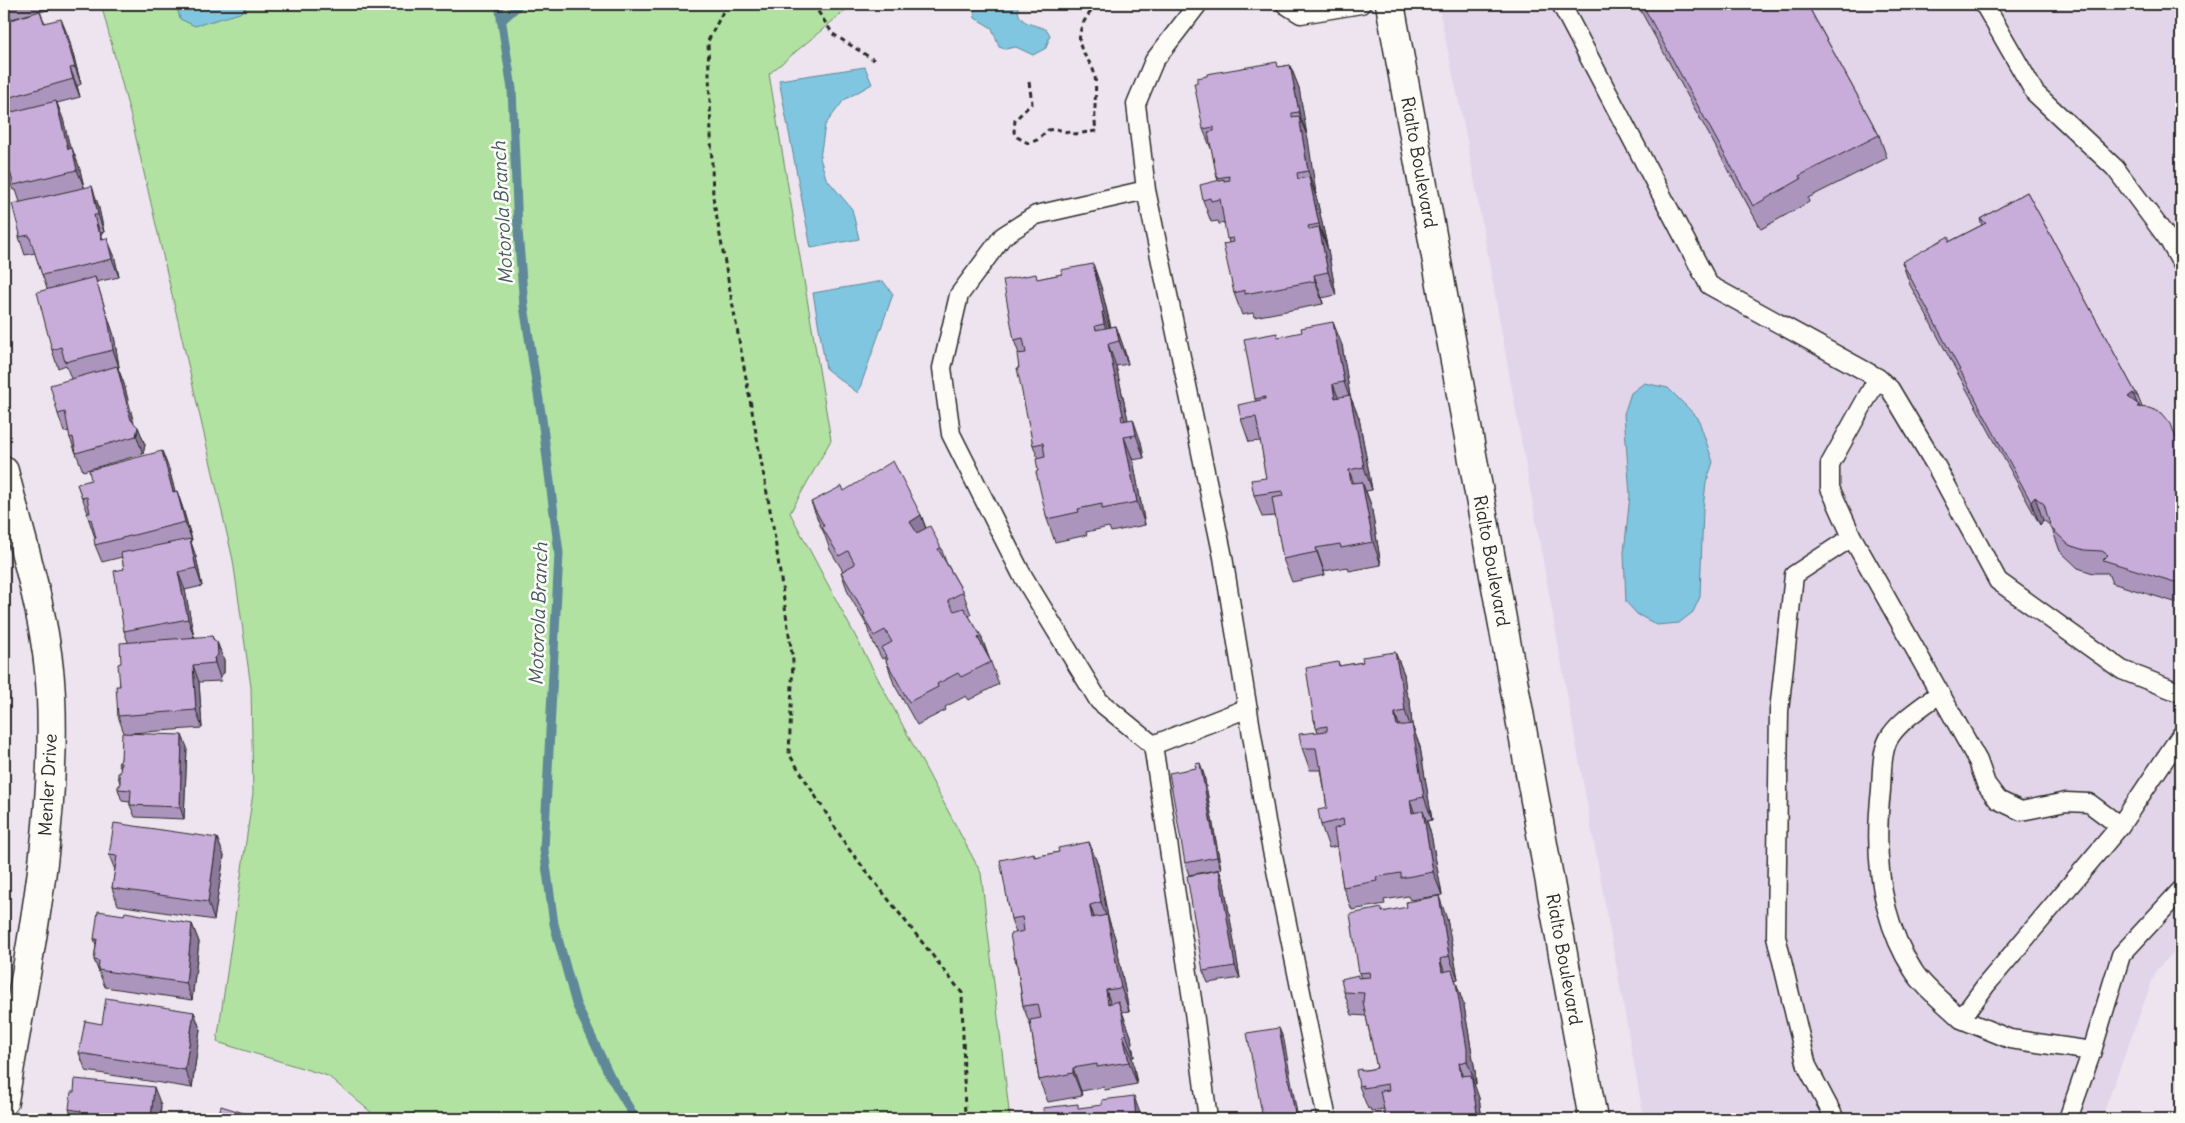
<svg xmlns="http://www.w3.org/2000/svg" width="2185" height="1123" font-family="Delius,sans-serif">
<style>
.built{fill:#e2d4e9}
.green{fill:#b1e2a2;stroke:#6e8666}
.water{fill:#80c6e0;stroke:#5e8898}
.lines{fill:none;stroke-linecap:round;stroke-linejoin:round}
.stream{stroke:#5e8898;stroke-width:9}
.service-casing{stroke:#2b2b2b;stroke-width:21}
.minor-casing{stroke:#2b2b2b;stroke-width:31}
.tertiary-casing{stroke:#2b2b2b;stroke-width:31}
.path{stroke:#2b2b2b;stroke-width:3;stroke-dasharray:5 4;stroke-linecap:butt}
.service{stroke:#fdfcf7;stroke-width:18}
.minor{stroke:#fdfcf7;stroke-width:28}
.tertiary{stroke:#fdfcf7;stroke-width:28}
.wall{fill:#ac95bc;stroke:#2b2b2b}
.shaded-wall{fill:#8c7999;stroke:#2b2b2b}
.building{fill:#c8addb;stroke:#2b2b2b}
.labels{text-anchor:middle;stroke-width:5;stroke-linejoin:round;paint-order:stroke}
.street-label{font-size:18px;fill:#2b2b2b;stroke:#fdfcf7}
.water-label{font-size:19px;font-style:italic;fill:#445a61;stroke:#fdfcf7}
</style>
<rect width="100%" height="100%" fill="#ede4ef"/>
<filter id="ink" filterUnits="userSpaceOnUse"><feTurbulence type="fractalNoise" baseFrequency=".02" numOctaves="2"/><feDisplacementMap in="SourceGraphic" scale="10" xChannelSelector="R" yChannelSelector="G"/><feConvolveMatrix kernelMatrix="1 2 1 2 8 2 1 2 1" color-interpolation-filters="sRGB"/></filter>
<g filter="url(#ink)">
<path class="built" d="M1438,4h743v941l-25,25 -55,149h-457l-177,-979z"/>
<path class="green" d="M101,4h752l-84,70 62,366 -41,73 191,360 29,246h-631l-51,-43 -111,-34 36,-249 -2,-106 -18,-127 -100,-435z"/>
<path class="water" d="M176,4h74l-10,9 -45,13 -15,-7z
M979,4h39c-2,22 16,19 29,26l3,5 -4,13 -13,7 -17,-8 -11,2 -6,-2 -7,-19 -17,-10 -1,-6z
M865,67l7,17 -28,16 -19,25 -5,33 6,20 26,31 7,30 -48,9 -32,-168z
M883,281l10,13 -35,99 -32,-24 -13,-76z
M1644,383l24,5 30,30 15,44 -7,21 -3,25 -3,89 -7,15 -14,11 -22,2 -20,-11 -11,-12 -2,-49 6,-58 -6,-81 7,-21z"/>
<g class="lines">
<path class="stream" d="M499,4l13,85 6,141 6,76 18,113 17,134 -15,297 10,74 22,80 34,72 26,43
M501,21l19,-17"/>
<defs>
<path id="service" d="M1198,4l-44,57 -18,43 10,86 77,367 43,264 61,298
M1285,4l16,10 60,-10
M1561,4l148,281 169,93
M1984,4l51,89 80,75 53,71 13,23
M1146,190l-110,25 -33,21 -44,59 -17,73 9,66 70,139 78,128 54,44 95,-37
M1852,537l126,224 8,23 12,16 23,11 45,-9 23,1 31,23 -134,159 -25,34 49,20 82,12
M1940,693c-16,13 -37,25 -49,42 -10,13 -9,40 -10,55 -7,61 -2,127 32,180 10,17 33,34 48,49
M1153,745l41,267 14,107
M2120,826l61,-91
M1835,1119l-28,-53 -31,-130 3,-225 15,-136 58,-38 -22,-49v-24l48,-86 12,11 46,77 62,115 124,89 59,23
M2068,1119l24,-68 29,-96 60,-65"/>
<path id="minor" d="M4,471c18,73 44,149 47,225 6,137 -25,272 -47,405"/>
<g id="tertiary">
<path id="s1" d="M1390,4l203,1115"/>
</g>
</defs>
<use href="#service" class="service-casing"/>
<use href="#minor" class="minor-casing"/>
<use href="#tertiary" class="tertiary-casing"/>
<path class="path" d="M727,4l-19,37 5,156 60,329 20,135 -4,93 59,94 114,145 3,126
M813,4l20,30 41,26
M1029,82l3,21 -17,17 -1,12 3,5 11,6 9,-3 11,-10 8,-1 19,5 21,-3c-3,-19 1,-37 -1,-55 -2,-12 -13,-21 -15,-32 -3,-16 8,-32 20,-40"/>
<use href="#service" class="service"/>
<use href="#minor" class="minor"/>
<use href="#tertiary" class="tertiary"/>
</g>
<path class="wall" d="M4,4h56l-1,3 -19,5 5,11 23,13 13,48 -4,2 3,11 -23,6 6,16 7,29 9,18 5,21 14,17 6,28 -3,1 2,6 11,16 5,22 -23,5 18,54 5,31 -1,1 6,16 9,39 5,4 7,18 -2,9 -60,17 -13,-33 -1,-7 -5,1 -6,-18 13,-35 -5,-14 -8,3 -6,-18 -5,-61 -12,-36 -10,2 -6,-18 1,-3v-32l-4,-12h-3l-6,-18 -3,-13v-137l26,-8 -26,7z
M1637,4h170l72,131 8,23 -79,40 1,4 -48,27z
M1290,65l9,23 17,106h-1l2,6 11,50 8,45 -14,3 1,6 -69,13 -1,-4 -11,2 -8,-22 -5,-50 -4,-20 -6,1 -1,-3 -7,1 -8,-22 15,-19 -6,-30 -9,-22 76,-62z
M2027,192l111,205 4,10 34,31 5,3v163l-69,-21 -4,-10h-15l-15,-5 -18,-17 -9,-25 -8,-6 -3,5 -130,-240 -8,-23 49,-21 31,-16 -2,-6z
M1093,264l8,23 10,40 5,-1 8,23 4,15 -12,2 12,54 13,22 3,16 -11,2 12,65 -34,7 -2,-5 -23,5 1,3 -32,7 -8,-23 -9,-48v-13l-5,-13 -14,-77v-14l-5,-14 24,-61 24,-5z
M1278,337l64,8 8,51 9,22 13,72 -6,1 5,14 10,60 -32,6 -1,-4 -24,4 1,4 -33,7 -9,-23 -7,-43 -14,1 -8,-22 12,-17 -2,-16 -3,-21 -12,1 -8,-23 15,-18 -1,-2z
M169,469l6,23 2,-1 6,18 9,31h-2l6,17 6,29 -17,4 9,47 20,3 3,2 7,18v13l-4,3 1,5 -22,1 3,46 -71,5 56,14 -3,72 -49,-2 -5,-12v-3l-8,-1 -4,-12 2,-3v-3l-2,-7 2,-3 1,-4 -3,-6 3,-3 3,-27 -6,-17 3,-53 7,-21 -4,-11v-62l-2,-12 -20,5 -7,-17 1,-8 -1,1 -6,-18 -1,-7 -11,-29z
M844,491l77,24 5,13 15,20 5,14 17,30 8,23 -2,1 12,20 18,48 -30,16 -3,-4 -21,11 1,3 -29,15 -23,-41 -9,-27 -3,2 -11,-21 -5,-14 -17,-29 -8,-23 2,-1 -13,-21 -6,-17 -4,-8 -9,-23z
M1395,652l9,22 2,18 4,9 2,24 8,22 12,73 -5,1 4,13 11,61 -32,5 -2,-4 -24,4 1,4 -33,6 -9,-23 -6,-41 -8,2 -8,-23 6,-17 -5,-33 -1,-5h-11l-8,-22 16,-16 -4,-12 24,-58 2,4 23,-4z
M1200,763l4,12 17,94 -32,6 -4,-12 11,-95z
M217,838l7,18 -10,64 -96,-15 -6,-17 3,-18 -6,-15z
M1089,842l9,23 10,52 7,21 14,73 -7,1 9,24 3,21h-2l5,27 -32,6 -1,-3 -23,4 1,5 -34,6 -9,-22 -8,-53 -8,-21 -6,-41 -3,-8 2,-24 -5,-14 23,-66 1,4 24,-5z
M1219,870l5,13 16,95 -32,5 -5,-12z
M1383,911l64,8 11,60 -3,1 9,26 11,65 1,13h-2l5,14 3,21h-96l-2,-10 -13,2 -1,-3 -2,1 -9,-23 2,-15 16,-3 -11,-52 -14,-1 -8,-23 15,-14h2l-2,-5z
M192,924l7,18 -7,58 -87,-13 -11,-27 2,-15 -2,-6z
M194,1012l6,17 -8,59 -106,-17 -7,-18 23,-29z
M161,1105l-1,14h-87l-4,-10z"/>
<path class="shaded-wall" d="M61,19l7,17 13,48 -6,-17z
M1290,65l9,23 8,47 -8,-23z
M70,68l7,18 3,11 -7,-18z
M56,101l7,18 12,48 -7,-18z
M1299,116l9,22 8,56 -8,-23z
M72,148l7,18 5,21 -7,-17z
M1309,177l8,23 10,46 -8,-22z
M92,186l6,18 6,28 -6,-17z
M94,215l12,34 -8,-18z
M1319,227l9,23 8,45 -8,-23z
M107,238l7,17 5,22 -7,-18z
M1093,264l8,23 11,48 -8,-23z
M1314,275l8,23 1,6 -8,-23z
M95,277l19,59 5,31 -6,-17z
M1102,312l8,23 1,8 -7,-19z
M1333,322l9,23 8,51 9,22 13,72 -8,-23 -12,-62 -8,-23z
M1116,326l8,23 4,15 -9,-23z
M1108,344l8,22 16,72 -9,-23z
M117,366l7,18 13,51 1,-8 7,18 -2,9 -12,-34z
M1333,384l9,23 -7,-9z
M2133,393l5,13 1,-1 8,23 -19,-31z
M1133,419l8,23 3,16 -8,-23z
M1124,437l9,23 12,65 -8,-23z
M162,451l7,18 11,41 -7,-18z
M1349,470l8,23 -6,-10z
M1362,482l9,23 10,60 -8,-23z
M177,491l6,18 9,31 -7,-18z
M2035,497l8,23 -3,5 -9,-23z
M921,515l8,23 -10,6 -9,-22z
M190,539l6,18 6,29 -6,-18z
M1316,548l8,23 1,4 -8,-23z
M178,572l7,18 9,47 -6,-18z
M212,636l6,14 -1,-8 7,18v13l-4,3 1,5 -6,-18z
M981,636l8,23 -11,-21z
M1395,652l9,22 2,18 4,9 2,24 8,22 12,73 -8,-23 -11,-63 -8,-23z
M193,665l6,17 3,46 -6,-18z
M1395,713l8,23 -6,-10z
M182,735l5,12 -3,72 -4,-12z
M1200,763l4,12 17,94 -4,-12z
M1410,800l8,22 -6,-9z
M1423,811l8,23 11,61 -9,-23z
M217,838l7,18 -10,64 -6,-18z
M1089,842l9,23 10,52 7,21 14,73 -8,-23 -13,-66 -7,-20z
M1219,870l5,13 16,95 -5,-12z
M1439,896l8,23 11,60 -9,-23z
M1090,905l8,23 -6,-10z
M192,924l7,18 -7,58 -6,-17z
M1440,959l8,23 -6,-10z
M1452,970l12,36 11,65 1,13 -9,-23z
M1106,990l8,23 -6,-9z
M1118,1001l13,35 3,21 -8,-23z
M194,1012l6,17 -8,59 -7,-18z
M1279,1028l5,12 14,79h-2z
M1123,1035l9,22 5,27 -8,-22z
M1459,1063l8,22 -6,-9z
M1073,1068l8,23 1,5 -9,-23z
M1471,1075l8,23 3,21h-4z
M154,1087l7,18 -1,14h-9z
M1134,1096l8,23h-6z"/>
<path class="building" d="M1642,4h165l72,131 -80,41 2,3 -48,27z
M40,11l4,12 17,-4 14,48 -5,1 3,11 -69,20v-77z
M1277,62l1,5 12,-2 9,47 -7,1v4l7,-1 9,55 -11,2 1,6 11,-2 10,47 -11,2 1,3 10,-2 9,45 -14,3 1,6 -70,13v-4l-11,3 -11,-49 11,-2 -1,-4 -6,1 -7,-40 -9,2 -1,-3 -7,2 -3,-15 24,-6v2l6,-1 -1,-4 -12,2 -9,-46 6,-1v-4l-11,2 -9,-46h3v-5l10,-2v-2z
M56,101l12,48 4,-1 5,22 -63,15 -4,-13h-3l-3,-13v-45z
M92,186l6,29h-4l4,16h2l1,8 6,-1 5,21 -70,16 -13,-40 -10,2 1,-3 -8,-30z
M2027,192l111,205 -5,-4 -5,4 11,8 -2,2 12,1 13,5 9,11 5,14 5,3v143l-78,-24 5,-5 -6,-4 -18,-1 -15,-5 -18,-17 -7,-24 -9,-7 -4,5 -129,-240 47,-26v6l37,-19 -6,-4z
M1093,264l11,48h-2l2,12 -9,2 1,4 20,-4 3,15 -11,3 15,71 -2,1 1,5 11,-2 3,16 -12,2 13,65 -35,7v-5l-24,5 1,3 -32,7 -11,-47 2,-1 -2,-12 9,-2 -2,-14 -10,2 -16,-77h2l-2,-14 9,-1 -3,-15 -9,2 -11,-60 33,-6 1,5 25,-5 -1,-4z
M95,277l13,41 5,32 -48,12 -4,-15 -9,3 -15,-58z
M1333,322l11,60 -11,2v3l2,11 15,-3 14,72 -15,3 2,13 11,-1 11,60 -32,6 -1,-4 -24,4 1,4 -34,7 -11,-61 11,-2 -1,-5 -28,4 -3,-15 15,-2 -3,-16h1l-8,-45 -15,2 -3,-14 27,-6v-2l-10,2 -11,-60 33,-6 1,4 24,-5 -1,-4z
M117,366l14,54 7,7 -2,9 -60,17 -3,-16 -3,1 -5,-26 -7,2 -8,-29z
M162,451l11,41 4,-1 8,31 -90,23 -1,-6 2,-1 -5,-19 -2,1 -2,-7h3l-3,-16 -5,1 -5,-14 14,-4 -2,-10z
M893,461l28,54 -11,7 7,11 13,-7 11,22 -3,1 25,43 -15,8 6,11 10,-3 17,28 -3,2 13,24 -30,15 -3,-4 -21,11 1,3 -29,15 -23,-41 2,-2 -7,-11 11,-6 -7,-12 -11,6 -11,-20 2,-2 -24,-42 14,-8 -7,-13 -9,5 -17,-29 2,-1 -13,-24 31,-16 2,5z
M190,539l6,29 -18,4 10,47 -64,12 -10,-60 10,-2 -3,-16z
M212,636l1,3 4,3 1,13 -4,3 1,5 -22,2 3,45 -78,6 -2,-30h4l-2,-22 3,-1 -1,-20z
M1395,652l5,26h1l4,33 -10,2v3l2,10 15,-2 12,73 -14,3 2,13 11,-2 10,61 -32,6v-5l-25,4 1,4 -34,6 -9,-58 10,-4 -1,-6 -22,6 -3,-15 9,-2 -6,-43h-2l-3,-17h-14l-3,-14 28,-3v-5l-11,2 -1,-8h-1l-8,-52 32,-6 1,4 24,-4 -1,-5z
M122,733l60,2 -2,72 -50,-2 1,-15 -13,-1v-3h2v-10h-2v-3h2l1,-10h-3l3,-3z
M1200,763l17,94 -32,6 -16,-90 27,-5 -1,-4z
M114,823l103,15 -9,64 -96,-14 5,-32 -8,-1z
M1089,842l12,60 -11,3v3l2,10 15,-3 14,73 -15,2 2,14 10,-3 4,12 4,21 -3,1 6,27 -32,5v-3l-24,4v5l-34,7 -9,-60 11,-2 -3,-14 -15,2 -7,-49h-2l-4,-23 14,-3 -2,-14 -11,2 -11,-59 34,-7v4l25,-5 -1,-4z
M1219,870l16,96 -32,5 -16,-95z
M1439,896l10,60 -9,3 2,13 10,-2 4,13 11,66v12l-8,2 2,13 10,-1 7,44h-92l-6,-28 9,-1 -1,-6 -25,4v-3l-4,1 -3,-16 5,-1v2l16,-3 -14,-66 1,-9 -20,-1 -3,-13 17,-4v3l12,-1 -1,-5 -10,1 -9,-59 32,-6v4l25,-5 -1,-5z
M98,911l26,4 1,-3 67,12 -6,59 -88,-13 1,-9 -5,-1 3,-21h-3z
M106,998l88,14 -9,58 -106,-17 6,-32 17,3z
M1279,1028l17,91h-33l-16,-86z
M75,1079l79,8 -3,32h-70v-8l-12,-2 2,-17h3z
M1134,1096l2,23h-92l-1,-11 35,-4v4l24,-3v-5z
M221,1106l42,13h-45z"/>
</g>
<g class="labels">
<g class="street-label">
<text dy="6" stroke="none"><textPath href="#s1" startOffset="161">Rialto Boulevard</textPath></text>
<text dy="6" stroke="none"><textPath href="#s1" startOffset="566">Rialto Boulevard</textPath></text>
<text transform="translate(48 785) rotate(-87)" y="6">Menler Drive</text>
<text dy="6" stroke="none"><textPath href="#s1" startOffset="971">Rialto Boulevard</textPath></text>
</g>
<g class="water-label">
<text transform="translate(502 213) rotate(-93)" y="7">Motorola Branch</text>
<text transform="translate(538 614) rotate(-88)" y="7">Motorola Branch</text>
</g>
</g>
<rect width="2185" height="1123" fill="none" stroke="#fdfcf7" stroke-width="20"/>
<rect x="10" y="10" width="2165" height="1103" fill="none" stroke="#2b2b2b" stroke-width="2" filter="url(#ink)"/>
</svg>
